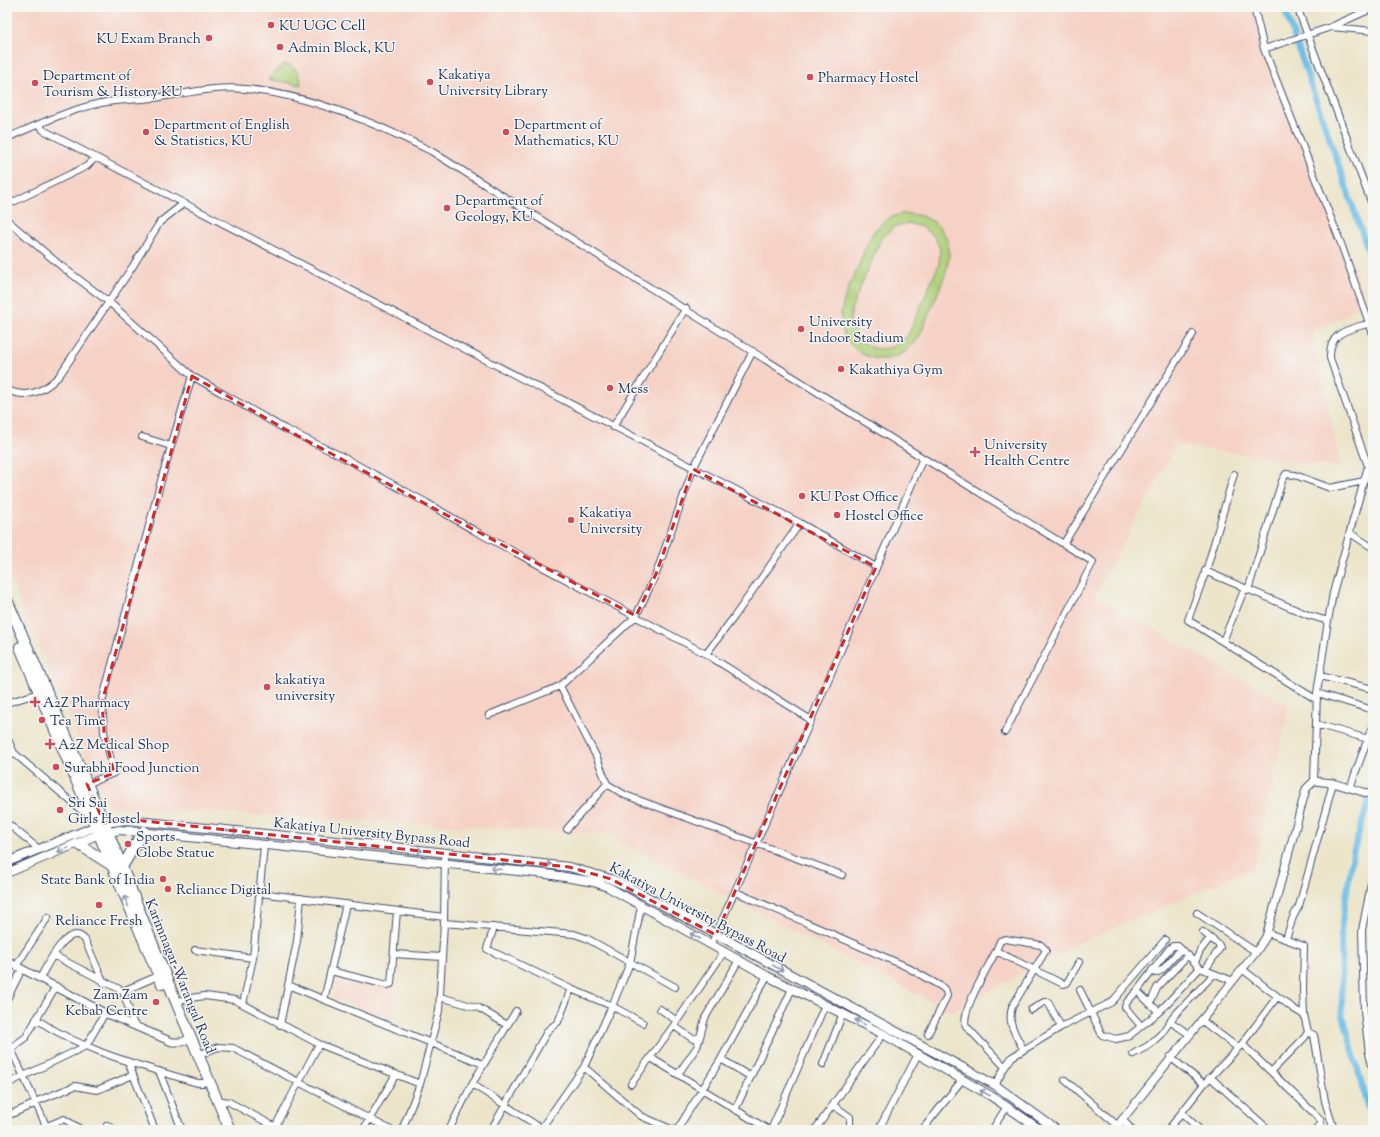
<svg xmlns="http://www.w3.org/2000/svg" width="1380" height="1137" font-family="'Sorts Mill Goudy',serif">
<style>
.built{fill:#f6d1c5}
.green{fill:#aecf77;stroke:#647f6a;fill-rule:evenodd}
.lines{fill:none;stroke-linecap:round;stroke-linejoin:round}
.canal{stroke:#6cbee7;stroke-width:6}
.minor-casing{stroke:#3a4a6e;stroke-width:8}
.tertiary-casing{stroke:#3a4a6e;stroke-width:9}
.secondary-casing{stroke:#3a4a6e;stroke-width:10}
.trunk-casing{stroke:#3a4a6e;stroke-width:12}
.minor{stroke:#fff;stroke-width:6}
.tertiary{stroke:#fff;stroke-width:7}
.secondary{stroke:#fff;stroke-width:8}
.trunk{stroke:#fff;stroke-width:10}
.oneway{stroke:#8d97ae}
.marked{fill:none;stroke:#d62828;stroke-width:3;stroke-dasharray:8 5;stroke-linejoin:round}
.poi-dot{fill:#d1495b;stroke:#f6f6f2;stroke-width:1.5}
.labels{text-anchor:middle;stroke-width:3;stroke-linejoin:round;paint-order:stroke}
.poi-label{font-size:14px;fill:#1b2f5e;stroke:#f6f6f2;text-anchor:start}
.street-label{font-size:14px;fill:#1b2f5e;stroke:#f6f6f2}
</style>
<rect width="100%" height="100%" fill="#f6f6f2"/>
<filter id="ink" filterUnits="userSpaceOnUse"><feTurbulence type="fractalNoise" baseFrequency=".025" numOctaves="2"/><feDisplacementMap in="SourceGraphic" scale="8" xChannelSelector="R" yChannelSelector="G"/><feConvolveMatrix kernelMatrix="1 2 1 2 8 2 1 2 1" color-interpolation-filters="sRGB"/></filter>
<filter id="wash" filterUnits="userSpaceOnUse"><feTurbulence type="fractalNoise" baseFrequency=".012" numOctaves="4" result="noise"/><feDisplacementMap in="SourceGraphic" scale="16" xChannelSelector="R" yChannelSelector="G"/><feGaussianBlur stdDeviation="0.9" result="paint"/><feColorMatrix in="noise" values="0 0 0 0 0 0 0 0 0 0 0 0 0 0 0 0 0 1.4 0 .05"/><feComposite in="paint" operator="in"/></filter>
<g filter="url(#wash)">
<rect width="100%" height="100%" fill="#ece5ca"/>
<path class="built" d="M7,7h1245l17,50 98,244 -54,34 28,133 -164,-23 -83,151 195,109 -35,163 -174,74 -128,70 -347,-178 -497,-27 -101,-236z
M340,975l57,16 -6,29 -58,-21z"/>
<path class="green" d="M284,64c13,1 16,10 17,21l-33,-6z
M901,214c13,-1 25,2 35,10 23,21 11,47 1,71 -6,13 -11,27 -17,40 -7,13 -19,22 -34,24 -11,1 -22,-3 -31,-10 -28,-24 -8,-57 4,-84 5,-12 9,-28 19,-38 6,-7 14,-11 23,-13zM908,223l14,4 12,9 6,13 -1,15 -32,73 -14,10 -10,2 -10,-1 -11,-6 -8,-10 -4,-12 2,-13 29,-68 13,-12z"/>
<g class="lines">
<path class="canal" d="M1284,7l89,258
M1373,786l-20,67 -12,76 1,83 31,112"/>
</g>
</g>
<g filter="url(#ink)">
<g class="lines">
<defs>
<path id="minor" d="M1254,7l10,42 76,192 33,93
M1297,7l76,200
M1332,27l41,4
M1264,49l67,-22 42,-19
M40,124l3,6 757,393 76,44
M7,138c30,-13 61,-28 94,-35 19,-4 40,-3 60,-6 27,-4 56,-11 84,-8 65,6 128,33 186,62l492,307 170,104 -88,170
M7,205l80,-39 8,-8
M7,220l54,46 48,36 83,74 93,53 52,25 90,49 48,28 231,123 105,66
M7,390c21,9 36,2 52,-14l74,-110 27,-44 23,-18
M613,427l73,-119
M142,437l29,9
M1234,474l-27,94 -19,52 129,80
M1350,533l23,15
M1064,543l129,-209
M1205,571l103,44 20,6
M1248,590l34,-109 4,-7 9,1 35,13 34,-7
M7,618h1
M1223,641l22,-53
M706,654l28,-37 66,-94
M1320,676l53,13
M560,686l37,72 10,26 18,11 217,80
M1317,693l56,17
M7,703l32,-10
M489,715l71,-29 76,-70 20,-42 37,-105 60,-118
M1316,724l52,15
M7,737l6,14 -6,7
M7,747l74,63 10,4
M1314,781l3,-88 11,-72 5,-28 35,-127 -38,-108c-1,-29 21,-28 43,-36
M87,784l27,-11 -10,-41 -2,-30 60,-225 30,-101
M1350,788l23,-64
M7,823l32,26
M567,829l40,-45
M1373,874l-11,56 2,81 5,42 4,17
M736,892l169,74 37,21 4,4 1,5 -19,38
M260,893l184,24
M1197,913l59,39
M444,923l130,11 12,4 89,49
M494,927l-7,22 84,40 41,17 31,17
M1203,932l16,13 1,3 -15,22
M1268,933l36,13 -1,42 1,27 4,17 -3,5 -34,35
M1286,939l7,-22 6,-11 34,-123
M711,945l100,-225 112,-262
M195,950l58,8
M996,951l4,-10 5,-2 36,6 5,5 -34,57c-5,17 4,28 11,42
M394,954l48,3
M53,955l70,36 11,34
M1195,962l5,-11 10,-13
M16,966l32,-49
M1242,969l52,40 10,6
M1152,970l4,3 6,-3 19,-21
M331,971l56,14 4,-1 6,-73
M40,978c7,-12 28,-58 45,-38l19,43
M288,985l195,79
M1080,990l22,45 14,4 13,-3 30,-24 41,-44 33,13
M123,991l35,-15
M1137,991l-10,11 -2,5 16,19
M440,997l39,11 28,17
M7,999l15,-30
M324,1000l22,-96
M176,1002l14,-4 15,-2 30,4 84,44 101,40
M243,1004l10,-46 11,-112
M1150,1004l7,-16 31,-33
M660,1009l17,12
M1031,1010l13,-8h4l13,25
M516,1011l-44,73 72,46
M1159,1012l-22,-21 32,-42 4,-3h5l22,22
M36,1019c49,33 106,47 162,64h5
M1201,1020l37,28
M1171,1022l18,12
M280,1025l17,-84 4,-43
M674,1026l19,13 7,-2 5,-19 34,-58
M1308,1032l6,3 11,66 9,29
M1242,1044l78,75 1,5 -5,6
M1133,1054l15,-8 13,-12 13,-18 40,-42
M198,1055l20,-8 15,1 158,82
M1170,1057l34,27
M651,1058l118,72
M721,1059l30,18
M128,1062l27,68
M823,1064l20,-51
M584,1067l57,49 32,14
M1005,1067l-39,-41c-6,-14 23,-60 30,-75l67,33 4,-1 12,-21
M159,1071l23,59
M678,1074l19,-27 3,-10
M1210,1077l59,53
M1065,1080l52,45
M7,1084l79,-38 19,-33
M631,1084l46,-63 47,-69
M995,1085l10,-18 7,-10 49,-30 51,-25 53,-62
M217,1100l12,2 52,28
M35,1102l40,-16 22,4 36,-15
M833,1105l17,12v13
M735,1110l57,-121
M1182,1113l18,17
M7,1116l29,-13
M1122,1119l10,11
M107,1125l7,5
M275,1127l44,-83
M880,1127l38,-73
M38,1130l26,-11 18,11
M48,1130l-36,-79 3,-6 11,-8 30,-51
M363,1130l33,-56
M402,1130l18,-46 19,-73 5,-88 1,-70
M449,1130l23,-46
M491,1130l57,-100 10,-8 13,-33
M540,1130l44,-63 28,-61 18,-43 11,-57
M677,1130l44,-71 46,-83
M771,1130l54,-125
M815,1130l68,-96
M922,1130l40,-50
M992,1130l15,-24
M1168,1130l36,-46 38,-40 35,-47"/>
<path id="tertiary" d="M7,961l98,52 67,29h10l9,-4
M1114,1130l142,-178 10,-15 40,-148 8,-8 19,2 40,12"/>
<path id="secondary" d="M7,862l97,-39 23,-3 258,26 184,21 42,12 18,8 366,198 62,45
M7,873l92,-39 21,-4 427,44 47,8 14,5 159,89 116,58 108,62 50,34"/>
<path id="trunk" d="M7,600l101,232 68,170 54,128
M20,647l142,337
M78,844l33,21
M122,867l22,-36"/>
</defs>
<use href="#minor" class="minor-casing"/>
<use href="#tertiary" class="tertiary-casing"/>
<use href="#secondary" class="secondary-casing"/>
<use href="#trunk" class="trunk-casing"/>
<use href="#minor" class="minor"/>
<use href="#tertiary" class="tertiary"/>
<use href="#secondary" class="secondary"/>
<use href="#trunk" class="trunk"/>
</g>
<defs><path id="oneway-shaft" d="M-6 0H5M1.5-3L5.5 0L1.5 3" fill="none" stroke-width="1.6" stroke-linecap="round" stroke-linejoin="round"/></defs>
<g class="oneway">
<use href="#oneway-shaft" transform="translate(232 831) rotate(6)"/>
<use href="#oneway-shaft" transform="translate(63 850) rotate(158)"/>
<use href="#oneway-shaft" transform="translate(417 850) rotate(7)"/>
<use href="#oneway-shaft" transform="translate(546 864) rotate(7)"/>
<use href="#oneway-shaft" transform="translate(496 869) rotate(-175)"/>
<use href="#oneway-shaft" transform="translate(126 901) rotate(-113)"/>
<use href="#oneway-shaft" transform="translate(695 936) rotate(-150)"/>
<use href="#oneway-shaft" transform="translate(778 968) rotate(28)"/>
<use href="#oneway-shaft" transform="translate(860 1022) rotate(-153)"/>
<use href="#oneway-shaft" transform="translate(985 1093) rotate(-153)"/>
</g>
</g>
<path class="marked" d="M192,376l93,53 351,187 20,-42 37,-105 183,98 -160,368 -105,-56 -42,-12 -434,-47 -31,3 -17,-39 27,-11 -10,-41 -2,-30z"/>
<g class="poi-dot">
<circle cx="271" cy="25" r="4"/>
<circle cx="209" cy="38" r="4"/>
<circle cx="280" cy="47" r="4"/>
<circle cx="810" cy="77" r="4"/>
<circle cx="430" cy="82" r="4"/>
<circle cx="35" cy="83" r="4"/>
<circle cx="146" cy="132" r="4"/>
<circle cx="506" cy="132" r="4"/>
<circle cx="447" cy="208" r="4"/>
<circle cx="801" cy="329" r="4"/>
<circle cx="841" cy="369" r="4"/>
<circle cx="610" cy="388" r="4"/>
<path d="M973 446h4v4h4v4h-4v4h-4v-4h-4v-4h4z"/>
<circle cx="802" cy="496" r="4"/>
<circle cx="837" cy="515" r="4"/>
<circle cx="571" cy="520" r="4"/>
<circle cx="267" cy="687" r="4"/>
<path d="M33 696h4v4h4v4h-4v4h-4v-4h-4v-4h4z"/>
<circle cx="42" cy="720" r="4"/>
<path d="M48 738h4v4h4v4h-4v4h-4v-4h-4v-4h4z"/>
<circle cx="56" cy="767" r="4"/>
<circle cx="60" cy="810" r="4"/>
<circle cx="128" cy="844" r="4"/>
<circle cx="163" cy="879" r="4"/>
<circle cx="168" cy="889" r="4"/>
<circle cx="99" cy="905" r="4"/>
<circle cx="156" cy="1002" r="4"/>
</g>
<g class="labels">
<g class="poi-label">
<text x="279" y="30">KU UGC Cell</text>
<text x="201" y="43" text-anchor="end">KU Exam Branch</text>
<text x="288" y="52">Admin Block, KU</text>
<text x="438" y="79">Kakatiya<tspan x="438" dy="16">University Library</tspan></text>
<text x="43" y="80">Department of<tspan x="43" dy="16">Tourism &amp; History KU</tspan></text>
<text x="818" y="82">Pharmacy Hostel</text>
<text x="154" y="129">Department of English<tspan x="154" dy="16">&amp; Statistics, KU</tspan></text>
<text x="514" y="129">Department of<tspan x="514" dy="16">Mathematics, KU</tspan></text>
<text x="455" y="205">Department of<tspan x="455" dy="16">Geology, KU</tspan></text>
<text x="809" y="326">University<tspan x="809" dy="16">Indoor Stadium</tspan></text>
<text x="849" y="374">Kakathiya Gym</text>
<text x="618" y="393">Mess</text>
<text x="984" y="449">University<tspan x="984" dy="16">Health Centre</tspan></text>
<text x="810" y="501">KU Post Office</text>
<text x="579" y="517">Kakatiya<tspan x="579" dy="16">University</tspan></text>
<text x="845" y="520">Hostel Office</text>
<text x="275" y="684">kakatiya<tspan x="275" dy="16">university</tspan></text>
<text x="43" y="707">A2Z Pharmacy</text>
<text x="50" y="725">Tea Time</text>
<text x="58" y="749">A2Z Medical Shop</text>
<text x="64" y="772">Surabhi Food Junction</text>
<text x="68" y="807">Sri Sai<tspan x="68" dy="16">Girls Hostel</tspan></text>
<text x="136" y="841">Sports<tspan x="136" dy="16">Globe Statue</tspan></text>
<text x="155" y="884" text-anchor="end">State Bank of India</text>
<text x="176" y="894">Reliance Digital</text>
<text x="99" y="925" text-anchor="middle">Reliance Fresh</text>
<text x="148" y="999" text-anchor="end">Zam Zam<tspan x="148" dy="16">Kebab Centre</tspan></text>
</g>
<g class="street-label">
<text transform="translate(372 832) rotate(6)" y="5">Kakatiya University Bypass Road</text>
<text transform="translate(698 912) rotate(28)" y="5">Kakatiya University Bypass Road</text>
<text transform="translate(181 976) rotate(68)" y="5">Karimnagar-Warangal Road</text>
</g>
</g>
<rect width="1380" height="1137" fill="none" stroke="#f6f6f2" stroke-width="24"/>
</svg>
